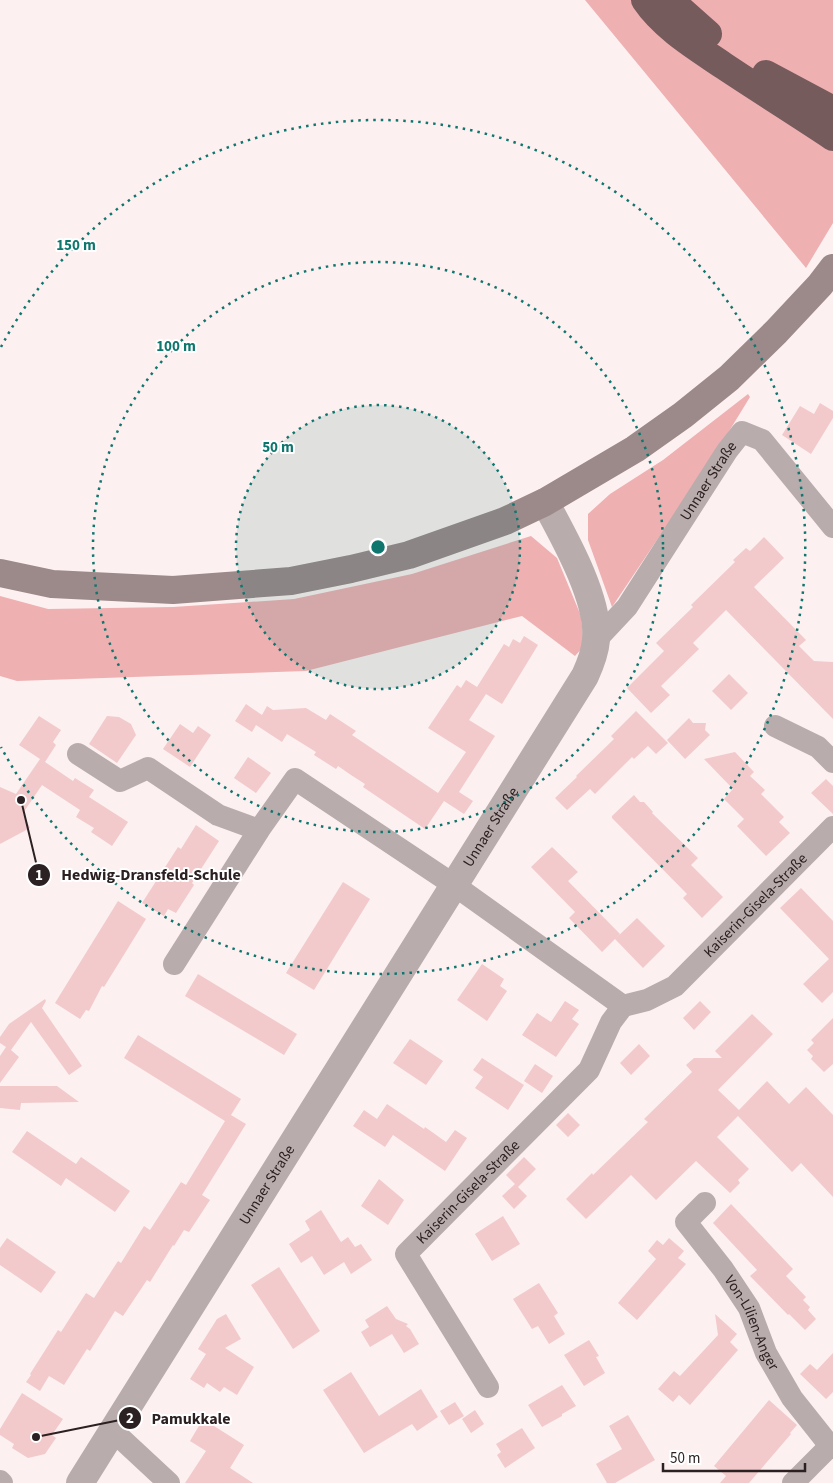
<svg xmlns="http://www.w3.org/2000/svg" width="833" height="1483" font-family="'Source Sans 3',sans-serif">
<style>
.green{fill:#efb0b2}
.building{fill:#f2cacb}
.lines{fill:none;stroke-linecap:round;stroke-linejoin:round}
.minor{stroke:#b9acac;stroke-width:22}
.tertiary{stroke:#b9acac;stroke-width:28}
.secondary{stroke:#9c8989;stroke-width:28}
.motorway{stroke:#755b5c;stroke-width:28}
.ring{fill:none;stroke:#0f766e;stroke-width:2.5;stroke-dasharray:2.5 5}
.labels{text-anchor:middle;stroke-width:4;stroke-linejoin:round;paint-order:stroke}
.street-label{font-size:15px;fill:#2c2122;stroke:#fff}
.centre{fill:#0f766e;stroke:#fff;stroke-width:2.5}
.ring-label{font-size:15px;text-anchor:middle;font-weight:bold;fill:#0f766e;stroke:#fff;stroke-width:4;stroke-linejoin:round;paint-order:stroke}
.leader{fill:none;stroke:#2c2122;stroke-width:2}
.callout-dot{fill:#2c2122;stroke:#fff;stroke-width:2}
.mark-label{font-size:15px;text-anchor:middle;font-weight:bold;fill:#fff}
.callout-label{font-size:16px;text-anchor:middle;font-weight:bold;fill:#2c2122;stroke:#fff;stroke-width:4;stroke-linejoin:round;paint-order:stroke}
</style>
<rect width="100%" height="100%" fill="#fdf0f0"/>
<path class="green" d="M585,0h248v223l-27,45z
M748,394l2,3 -30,49 -108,161 -24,-67v-26l22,-20 53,-34z
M531,536l26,22 24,58 3,30 -9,10 -53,-40 -216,55 -289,10 -17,-5v-80l48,13 125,-2 121,-8 118,-25z"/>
<path class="building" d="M820,403l13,8v7l-22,36 -29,-19 18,-29 14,8z
M764,537l20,21 -30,29 52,53 -7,6 15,15 19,1v57l-107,-109 -33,33 6,6 -38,37 9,9 -19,18 -24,-25 37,-37 -8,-8 37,-36 -2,-2 44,-43 -2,-2 13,-12 4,3z
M524,636l14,9 -36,59 -16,-10 -17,26 26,16 -36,56 14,9 -9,13 -20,-13 -19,28 -62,-42 2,-3 -14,-9 -13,-9 -2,3 -22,-14 2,-3 -29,-18 -5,8 -26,-17 -4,7 -17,-11 11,-17 16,11 5,-9 6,4 33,-2 20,12 4,-6 26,17 -4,4 86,58 28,-41 -38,-24 29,-43 4,3 5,-8 11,7 27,-43 5,3 4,-8 7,4z
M729,674l19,19 -17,17 -19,-19z
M636,711l32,32 -12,11 -8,-8 -14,13 -2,-2 -37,37 -5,-5 -23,21 -12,-12 22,-21 -1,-1 38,-37 -3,-3z
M39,716l22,14 -8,12 3,3 -11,17 28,19 2,-3 19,12 -5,7 39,25 -16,24 -21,-14 3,-4 -18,-11 4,-7 -38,-25 -19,28 7,15 -30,16v-57l16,7 24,-35 -21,-14z
M107,716l12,1 12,7 5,11 -19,28 -28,-19z
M689,718l4,5h13l-1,7 5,5 -25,24 -18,-19z
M180,724l13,9 5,-7 13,9 -21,32 -27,-18z
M735,752l19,20 -4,4 15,14 -4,4 23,23 -5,5 11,11 -24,23 -29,-30 7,-7 -20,-20 9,-10 -29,-30z
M248,757l23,16 -15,20 -22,-15z
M826,779l7,7v28l-22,-21z
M634,795l6,7h4l9,10 -1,1 46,45 -7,7 32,32 -21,21 -19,-20 4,-4 -75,-76v-2z
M196,825l23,16 -27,42 2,2 -18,28 -8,-4 -4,7 -22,-13 36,-56 3,2z
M552,847l26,25 -10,9 52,53 -5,5 22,-21 28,28 -22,22 -28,-29 -13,13 -33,-34 6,-6 -44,-45z
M343,882l27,17 -56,91 -28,-17z
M801,888l32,33v71l-11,11 -19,-19 26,-25 -49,-51z
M118,901l28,18 -42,68 -2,-1 -13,25 -3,-1 -6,9 -25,-16z
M482,964l22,15 -4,7 7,5 -20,30 -30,-21z
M198,974l99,60 -13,21 -99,-59z
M45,999l1,2 -4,7 40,58 -13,9 -38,-53 -20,28 8,7 -19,26v-27l6,-9 -6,-4v-6l9,-13z
M565,1001l14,9 -7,9 7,5 -23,33 -34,-22 15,-22 14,9z
M700,1001l11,11 -17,18 -11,-12z
M752,1014l21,20 -55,56 21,20 28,-29 22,23 17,-17 27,28v82l-32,-34 -9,9 -54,-56 -21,21 32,32 -11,11 2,3 -10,10 -34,-32 -40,39 -25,-25 -45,44 -20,-20 26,-26 1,2 55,-53 -4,-3 48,-47 -6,-7 8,-7h28l-7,-7z
M833,1018v46l-9,8 -13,-13 2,-3 -6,-6 7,-7 -3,-3z
M138,1035l103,64 -10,16 15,9 -44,71 8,5 -21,32 -5,-2 -10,16 -1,-1 -23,37 -3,-2 -24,36 -8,-5 -25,40 -3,-2 -23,36 -15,-9 -9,15 -14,-9 5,-7 -1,-1 28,-44 3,2 25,-39 8,5 24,-37 3,2 23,-37 6,4 31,-48 5,3 39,-64 -101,-63z
M410,1039l33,22 -17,24 -33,-22z
M639,1044l11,12 -19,19 -11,-12z
M482,1058l42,27 -16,25 -33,-22 8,-11 -10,-7z
M535,1064l18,12 -11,17 -18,-12z
M0,1086h57l22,16 -58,1 -1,7 -20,-2z
M387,1104l37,25 1,-2 21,15 9,-12 12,8 -22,33 -52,-36 -8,12 -32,-21 11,-16 13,9z
M568,1113l12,12 -12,12 -12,-12z
M27,1131l49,33 5,-7 49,34 -15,21 -49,-34 -5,8 -49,-34z
M524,1157l12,12 -18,18 9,9 -13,13 -12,-13 13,-12 -9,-9z
M379,1179l25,21 -16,25 -27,-19z
M731,1204l62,65 -7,7 20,21 -3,3 7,7 -2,3 8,9 -11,11 -16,-16 -1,1 -38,-39 7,-6 -44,-47z
M321,1210l20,32 7,-5 7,10 6,-3 11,16 -21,14 -7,-12 -20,13 -12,-19 -11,7 -12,-19 21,-14 -5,-9z
M503,1216l17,28 -28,17 -17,-27z
M7,1238l49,34 -15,21 -41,-28v-17z
M669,1238l15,13 -6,7 8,6 -49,56 -19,-17 38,-44 -8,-8 9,-11 6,5z
M279,1267l41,64 -27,18 -42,-64z
M539,1283l19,30 -4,3 11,18 -16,10 -11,-18 -6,3 -19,-30z
M387,1306l9,13 12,5 -2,2 4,3 9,15 -15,9 -12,-19 -22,13 -9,-15 8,-5 -4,-7z
M226,1314l15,25 -16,9 29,19 -17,28 -13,-8 -4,5 -13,-9 -3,5 -14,-9 16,-25 -8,-5 19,-30z
M715,1314l22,20 -7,8 8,8 -48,55 -11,-10 -6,7 -15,-13 16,-18 6,5 38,-41z
M589,1340l10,16 -3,1 9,16 -21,13 -20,-31z
M833,1353v39l-7,7 -26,-25 10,-10 7,6z
M351,1372l28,44 42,-27 17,28 -21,14 -5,-7 -48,29 -41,-63z
M562,1385l14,21 -14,8v2l-20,11 -14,-22z
M22,1393l41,26 -11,16 4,3 -11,16 -17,4 -16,-10 2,-4 -14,-9v-6z
M769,1400l28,25 -7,8 1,1 -42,49h-29l6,-7 -12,-10z
M455,1402l9,14 -15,9 -9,-14z
M475,1410l9,14 -13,9 -9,-14z
M628,1415l27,45 -40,23h-8l-11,-19 26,-15 -13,-23z
M203,1419l41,26 -14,23 23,15h-68l21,-32 -16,-10z
M522,1428l13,20 -30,20 -8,-13 4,-3 -5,-8z"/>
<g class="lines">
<g class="minor">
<path id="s1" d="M597,639l30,-32 100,-156 15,-19 20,8 71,87"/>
<path d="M775,726l43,21 15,15"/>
<path d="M78,754l42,27 28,-13 70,47 41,15"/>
<path id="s2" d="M174,964l85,-134 36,-51 159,106 169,121 24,-6 28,-14 158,-159"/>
<path id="s3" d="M705,1203l-19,19 37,47 26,39 17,45 26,45 38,48"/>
<path id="s4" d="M488,1387l-82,-133 183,-184 22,-48 12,-16"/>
<path d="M113,1431l56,52"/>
<path d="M0,1481l2,2"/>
<path d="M793,1483l40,-40"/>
</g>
<path class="tertiary" id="s5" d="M80,1483l505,-807c5,-11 10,-23 11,-36 4,-40 -32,-103 -51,-138"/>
<path class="secondary" d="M0,573l52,11 121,6 118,-9 60,-12 58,-14 96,-34 40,-19 90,-53 48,-34 46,-37 47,-46 44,-47 13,-17"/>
<path class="motorway" d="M645,0c19,28 51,47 79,66 36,24 73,47 109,71
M673,0l8,10 27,24
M766,74l67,36"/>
</g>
<circle cx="378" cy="547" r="142" fill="#0f766e" fill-opacity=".12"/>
<g class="ring">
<circle cx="378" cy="547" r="142"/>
<circle cx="378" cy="547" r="285"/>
<path d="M1 347A427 427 0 1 1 1 747"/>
</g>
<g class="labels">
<g class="street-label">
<text dy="5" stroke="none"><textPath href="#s1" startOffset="194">Unnaer Straße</textPath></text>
<text dy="5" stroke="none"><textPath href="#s5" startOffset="774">Unnaer Straße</textPath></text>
<text dy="5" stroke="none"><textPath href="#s2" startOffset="790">Kaiserin-Gisela-Straße</textPath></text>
<text dy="5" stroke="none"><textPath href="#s5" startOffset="352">Unnaer Straße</textPath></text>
<text dy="5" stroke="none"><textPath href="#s4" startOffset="244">Kaiserin-Gisela-Straße</textPath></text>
<text dy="5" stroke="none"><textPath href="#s3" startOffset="148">Von-Lilien-Anger</textPath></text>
</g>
</g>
<circle cx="378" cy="547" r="8" class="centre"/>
<g class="ring-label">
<text x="76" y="250">150 m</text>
<text x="176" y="351">100 m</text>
<text x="278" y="452">50 m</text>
</g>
<path class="leader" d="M21 800L39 875M36 1437L130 1418"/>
<g class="callout-dot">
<circle cx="21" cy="800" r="5"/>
<circle cx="36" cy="1437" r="5"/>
<circle cx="39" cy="875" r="12"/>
<circle cx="130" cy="1418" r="12"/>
</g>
<g class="mark-label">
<text x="39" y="880">1</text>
<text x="130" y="1423">2</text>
</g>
<g class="callout-label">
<text x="151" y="880">Hedwig-Dransfeld-Schule</text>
<text x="191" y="1424">Pamukkale</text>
</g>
<path d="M663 1463v8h142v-8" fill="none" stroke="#2c2122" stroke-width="2.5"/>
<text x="670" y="1463" font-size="15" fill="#2c2122" stroke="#ffffff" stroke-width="4" paint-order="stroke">50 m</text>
</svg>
